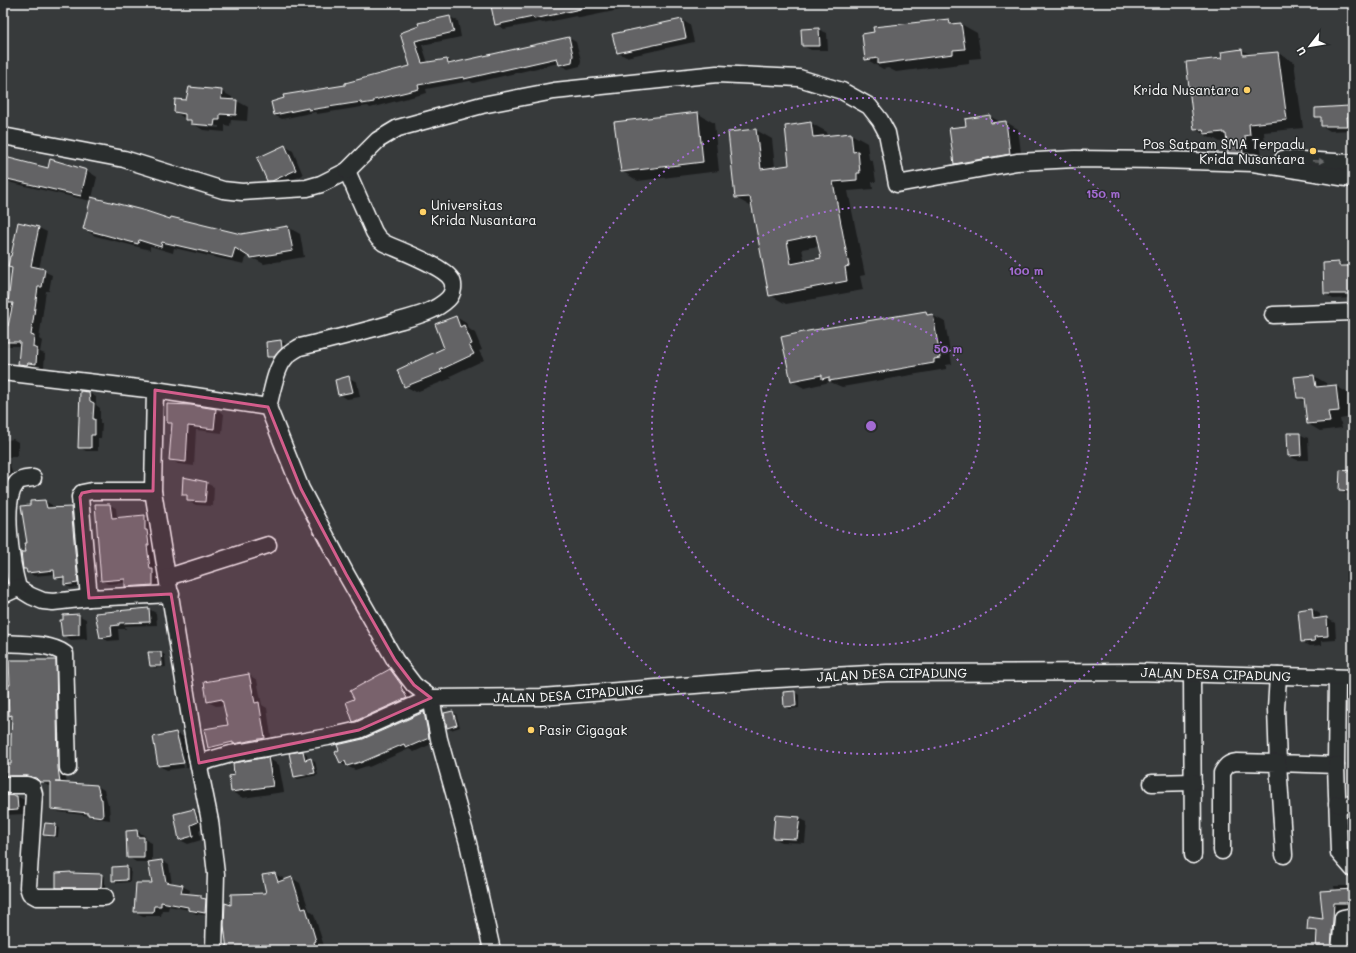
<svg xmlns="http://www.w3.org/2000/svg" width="1356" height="953" font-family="Mali,sans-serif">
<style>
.shadow{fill:#0007;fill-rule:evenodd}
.building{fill:#636465;stroke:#fff;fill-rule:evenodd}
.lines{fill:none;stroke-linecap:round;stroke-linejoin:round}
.minor-casing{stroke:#fff;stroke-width:19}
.minor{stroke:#2a2d2e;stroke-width:16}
.oneway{fill:#6a6c6d}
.marked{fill:#d45d8c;fill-opacity:0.2;stroke:#d45d8c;stroke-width:3;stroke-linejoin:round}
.ring{fill:none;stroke:#a36bd2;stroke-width:2;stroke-dasharray:2 4}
.poi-dot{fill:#ffd166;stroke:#2a2d2e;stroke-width:1.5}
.labels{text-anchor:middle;stroke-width:3;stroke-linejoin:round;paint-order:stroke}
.poi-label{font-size:13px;fill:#fff;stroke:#2a2d2e;text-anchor:end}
.street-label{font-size:13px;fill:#fff;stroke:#2a2d2e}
.centre{fill:#a36bd2;stroke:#2a2d2e;stroke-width:2}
.ring-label{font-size:12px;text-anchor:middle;font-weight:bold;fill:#a36bd2;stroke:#2a2d2e;stroke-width:3;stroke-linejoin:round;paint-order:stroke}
</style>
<rect width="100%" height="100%" fill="#373a3b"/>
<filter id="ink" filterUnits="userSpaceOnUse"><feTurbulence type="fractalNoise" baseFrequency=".025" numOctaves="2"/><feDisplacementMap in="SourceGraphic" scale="8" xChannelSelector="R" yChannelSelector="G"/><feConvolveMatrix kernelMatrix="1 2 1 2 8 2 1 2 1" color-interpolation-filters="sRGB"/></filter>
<g filter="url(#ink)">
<path class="shadow" d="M513,3h136v1l-69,14 -4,-2 -33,7 -3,-1 -36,7 -8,-5z
M450,17l8,4 3,16 -39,8 6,18 19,-3 6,3 116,-25 7,4 5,18 -1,6 -12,3 -8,-4 -1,-2 -86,20 -3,-2 -44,8 1,4 -57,15 -2,-2 -51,8 -2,-2 -33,7 -8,-4 72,-29 66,-19 -11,-34z
M682,20l8,5 4,17 -68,15 -9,-5 -3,-17z
M948,20l8,4h5l16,9 4,25 -12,1v4l-73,9 -8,-4 -5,1 -17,-10z
M818,29l9,4 1,17h-17l-8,-4z
M1242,50l9,5 27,-2 16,9 9,66 -39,4 1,12h-5l2,11h-5l1,7 -13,-1 -16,-9 -1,-11 -8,1 -7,-4h-3l-15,-9 28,-70z
M221,91l11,6v4h5l11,6 -1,14 -16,-1 -1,6 -5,-1v7l-22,-2 -28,-18zM194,124l25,2v2l-20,-2z
M1348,107l5,2v21l-23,1 -8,-5v-6l-6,-4z
M697,113l17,10 5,48 -81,10 -16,-10z
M989,116l12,6h5l12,7 4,31 -55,10 -12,-7 12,-37z
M811,123l16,9v5l24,-3 16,9 2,16 4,3 3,20h-4l1,7 -25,2 17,84 -5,1 3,14 -77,14 -16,-9 -18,-88 -16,-9 20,-68 16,9 3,28 15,-2zM819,246l3,13 -17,3 -3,-13z
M285,146l8,5 10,24 -22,10h-5l-8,-5z
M3,168l83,2 11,7 -5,21 79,22 70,15 47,-8 12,7 4,23 -40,7 -17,-9 -3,9 -70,-16 -1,5 -23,-7v4l-55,-14 -11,-7 7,-28 -79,-18 -9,-5z
M39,228l8,4 -8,37 13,6 -3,16h-3l-7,48 3,2 -2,11 5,2 -1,13h-9v2l-8,-1 -8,-4 1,-18h-17v-54l8,1 2,-24 -4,-3z
M1339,263l7,4h7v31l-20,1 -8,-5z
M926,312l19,10 7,42 -6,1v4l-104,18 -12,-5 -26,6 -12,-7z
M456,317l10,6 3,6 6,4 7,17 -3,1 5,9 -34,16 2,2 -36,14 -11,-6 40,-37z
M280,341l8,4 -12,16 -8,-4z
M1314,376l12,7 1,4 9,-1 12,7 3,24 -11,2 2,9 -22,3 -12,-7 -3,-22 -7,-4z
M349,378l8,4 3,15 -13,2 -8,-5z
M89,393l7,4v8l4,3v15l2,1 -1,14h-3v13h-12l-7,-4z
M191,406l25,4 8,4 -2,19 -26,-3 -2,36 -16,-2 -8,-5 3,-34 -5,-3z
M1299,434l9,4 1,22h-12l-8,-4z
M13,439l5,3v14l-10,1 6,23 -3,4 -8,2v-45z
M1341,471l12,2v21h-6l-7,-4z
M206,483l8,4 -1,19 -17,-1 -8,-4v-4l-5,-3z
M45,501l7,4 1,3h18l7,4 6,74 -13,2 -6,-3v-4l-9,-4v-3l-22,2 -10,-7 3,-15 4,-52z
M110,505l6,3 1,10 28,-2 6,3v14l2,2 1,13 -2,1 4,22 3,3v14l-27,2 -6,-4v-3l-18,1 -6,-3z
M3,552l6,37 -6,3z
M149,609l7,4 1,12 -32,1 1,3h-8l1,11 -11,1 -7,-4 -4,-23z
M1312,609l8,5v5l6,-1 9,5 1,17 -14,1v4l-12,1 -8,-4z
M78,615l8,4 1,20 -16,1 -8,-5z
M161,653l4,2 1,12 -12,1 -3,-3z
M3,661h52l8,4 2,108 2,11 30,2 7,4 4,14h1l1,16 -14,-2 -5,-2 -32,-4 -7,-4v-22h-4l-8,-6 -5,-1h-25l-7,4v-18h9l1,-49 -3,-1v-4h-7z
M390,670l8,5 12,16 -2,1 6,11 -52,23 -8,-5 1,-22z
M249,675l8,5 5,25 5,3 5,35 -56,9 -8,-4 21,-22 -4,-21 -9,1 -8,-4z
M1347,688h6v59l-6,-3z
M795,692l4,3v13l-10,1 -4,-3z
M453,712l3,2 4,13 -9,3 -4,-3z
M424,713l7,4 5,25 -22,10 -5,-3 -40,18 -2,-1 -12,4 -15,-7v-12z
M176,733l8,4 7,30 -24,3 -8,-4zM177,737h2l7,30 -2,1z
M303,752l4,2 1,6 3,-1 4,2 3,14 -20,4 -3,-2 -5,-23z
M268,758l11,7 5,27 -41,6 -11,-6 3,-16z
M3,796h14l7,4 1,14 -22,1z
M194,810l8,5 3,12 -6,3 2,10 -13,4 -8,-4 -5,-25z
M799,818l8,4 -2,21 -23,-1 -8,-4z
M55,825l4,2 -1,10h-11l-3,-2z
M137,831l8,5 1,4 6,3v19l10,-1 7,4 3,19 10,2 8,4 -1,5 11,1 8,4 5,16 -17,-2 -7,-4 -20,-4 -1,4h-6l-1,6h-18l-8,-4 19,-28 -5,-22h-13l-8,-5 -1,-25z
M127,867l4,2 -1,13 -13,1 -4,-3v-12z
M71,873l31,2 3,2v12h-44l-4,-2v-13z
M275,874l8,4 1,3 8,-3 8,5 9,27 5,4 10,32h-2l1,4h-95l4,-44 35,-12 -4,-18z
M1334,886h19v25l-14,39h-22l1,-16 -10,-5 16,-9 11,-28z"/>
<path class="building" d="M510,3h74l1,5 -51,11 -1,-2 -38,8 -4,-19z
M450,16l4,16 -39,9 7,22 25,-4 1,5 121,-27 4,18 -1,7 -13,3 -2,-7 -93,21v-2l-46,8 1,4 -45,11v2l-12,2 -1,-2 -52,8 -1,-2 -34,7 -3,-13 13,-4 -1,-3 62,-10v-2l65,-17 -10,-33 19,-7 -1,-3z
M682,19l4,19 -69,15 -5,-19z
M949,19l1,5 11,-1 4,26 -12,1v4l-75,10v-6l-13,2 -3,-26 12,-2 -1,-5z
M819,28l1,18h-18l-1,-17z
M1242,49l1,6 35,-3 9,68 -38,4 1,11 -5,1 1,10h-4l1,7h-15l-2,-19h-2v-2l-20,2 -1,-5 -9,1 -8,-68 36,-4 -1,-6z
M189,87l33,3 -1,9 16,1 -1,15 -16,-1v6h-5l-1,6 -23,-2v-4h-6v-6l-11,-2 1,-13 11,1z
M1349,106v11h-2l1,9h-27v-9h-6v-9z
M698,112l5,50 -82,10 -7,-50z
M990,115l1,8 15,-2 4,33 -56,10 -5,-36 17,-2 -1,-7z
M811,122l2,15 38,-4 2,19 5,-1 2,22h-3v7l-24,2 16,84 -4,1 2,14 -78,15 -19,-99 -15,1 -7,-66 28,-3 5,40 28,-4 -4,-39zM816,235l5,23 -30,6 -4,-23z
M285,145l11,25 -24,11h-5l-10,-23z
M5,157l43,11 2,-9 37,11 -6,26 -78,-18v-14z
M91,197l55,14 24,8 1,-2 70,17 47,-8 5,25 -42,7 -16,-10 -3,10 -70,-16 -1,5 -22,-7 -1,4 -55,-15z
M18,222l21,5 -8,39 14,3 -3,18h-4l-7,48 3,1 -1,11 4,2 -1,15 -8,-1 -1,2 -9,-1 2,-22h-17v-16h5l5,-23h-5l4,-35 -4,-1 2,-11h1z
M1339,262v4h14v28h-29l-1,-31z
M926,311l1,4 6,-1 7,44 -6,1v4l-105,18v-4l-7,2v-4l-31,6 -10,-44 27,-6z
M456,316l4,11 4,-2 8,19 -3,1 5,9 -34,16 2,2 -38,15 -7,-17 47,-22 -9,-24z
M281,340l1,8 -8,9h-7l-1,-15z
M1314,375l2,12 20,-2 3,26 -11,1 2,10 -23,2 -3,-26h-7l-3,-21z
M349,376l4,16 -15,3 -3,-15z
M80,391l9,1 1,9 4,2 -1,16h2v16h-4v13h-13z
M167,404l24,1 25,4 -2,20 -26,-3 -2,36 -17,-2 3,-37h-5z
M1287,433h13l1,22 -13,1z
M1340,470l11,1 -1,20 -11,-1z
M183,477l24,5 -2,20 -18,-1v-6h-5z
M45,500l2,8 24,-1 7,76 -14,2v-8l-9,1 -1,-8 -27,3 -1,-4h-3l-2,-17h5l-2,-9h3l-6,-37 9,-1v-4z
M95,504h15l2,14 33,-3v15h2l2,15h-2l3,24h3v16l-28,2v-8l-24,2z
M149,608l1,14 -31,1v2l-8,1 1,10 -12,2 -5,-25z
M1312,608l1,11 14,-2 1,19 -14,1 1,4 -14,1 -3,-32z
M79,614v21l-17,1 -2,-16h3v-5z
M148,652h13l1,14h-12z
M9,660h47l2,108 2,14h-5l42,3 4,14h1l1,18 -15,-2v-2l-37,-4v-27h-11l-4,-4 -9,-2h-21l-1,-12h6v-25l1,-24 -3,1 -1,-25v-6h2z
M390,669l10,14 2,3 -1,1 6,11 -54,24 -7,-20 8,-3 -4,-8z
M249,674l6,29 4,-1 6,36 -32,6v-2l-25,6 -4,-19 24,-4 -6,-26 -15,3 -3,-20z
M1346,687h7v25h-7z
M795,691l1,15 -12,1 -1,-15z
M453,711l4,14 -10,3 -3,-15z
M424,712l5,26 -23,10 -2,-4 -44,19v-1l-13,4 -2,-5 -5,2 -5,-11 4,-2 -2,-5 26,-6z
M176,732l8,31 -26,3 -5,-29z
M303,751l2,9 6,-2 4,15 -21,4 -5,-24z
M268,757l5,29 -42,6 -2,-16 5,-1 -1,-12z
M3,795l14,1 1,14 -15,1z
M194,809l4,13 -7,3 2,11 -14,4 -5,-26z
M775,815l25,2 -3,22 -24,-1z
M45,823l11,1 -1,12 -12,-1z
M137,830l1,7h6v21h-17l-1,-27z
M162,860l4,22 17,3 -2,8 20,2v3l5,1 -1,14 -17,-3v-3l-27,-5v4h-7l-1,6h-19l2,-29h16l-4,-21z
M127,866v14l-15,1v-14z
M71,872v1l31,1 -1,14h-45v-15z
M275,873l3,9 14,-5 10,32 4,-1 10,33 -2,1 2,8h-89l-3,-25 1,-22 6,2v-11l35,-1 -4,-18z
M1353,889v14h-19l-3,47h-15l1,-19 -10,-1 1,-13 15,2 -3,-28z"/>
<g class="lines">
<defs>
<g id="minor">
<path d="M3,136l121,23 99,31 19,2 65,-4 14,-4 26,-13 27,61 4,6 6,5c15,7 59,23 67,36 4,6 2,15 -3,20 -13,13 -35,18 -53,23 -31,10 -63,17 -95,25 -5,3 -11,6 -15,11 -10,11 -13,35 -17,49"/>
<path d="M1283,159l70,4"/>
<path d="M347,171l31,-31 20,-12 84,-23 72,-14 163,-17 82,4 43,13 27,15 11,14 7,13 10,51 120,-22 58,-3 86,1 92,3 100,16"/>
<path d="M1273,315l80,-3"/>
<path d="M3,372l152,18 113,17 33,82 45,85 49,86 19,25 17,13 8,41 29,104 24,107"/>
<path d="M155,390l-2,101 41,251 16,79 6,53 -2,76"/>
<path d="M33,478c-6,1 -14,1 -17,6 -15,18 -4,83 2,104l13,8 12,5 10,1 36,-4 82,-4"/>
<path d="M168,577l100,-32"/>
<path d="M3,595l15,-7"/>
<path d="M89,598l-9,-101 2,-4 10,-2h61"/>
<path d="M3,643c18,1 48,0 62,11l3,114"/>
<path d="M1192,673l1,182"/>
<path d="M1278,676l-2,33 2,54 58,2 1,-87"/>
<path id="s1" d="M199,763l32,-9 97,-17 31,-7 72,-32 110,-1 218,-17 128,-7 251,-1 215,6"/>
<path d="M1336,765l3,88 14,16"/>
<path d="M1152,783l41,-1"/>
<path d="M3,785h24l5,2 2,7 -6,93 2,6 7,4h68"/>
<path d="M1337,804l16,1"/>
<path d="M1222,851v-78c4,-7 6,-10 15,-11l41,1 6,92"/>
<path d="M1340,950l3,-32 10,-2"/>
</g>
</defs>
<use href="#minor" class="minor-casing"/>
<use href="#minor" class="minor"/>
</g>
<defs><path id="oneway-solid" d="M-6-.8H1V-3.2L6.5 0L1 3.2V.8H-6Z"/></defs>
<use class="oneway" href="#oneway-solid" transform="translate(1318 161) rotate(3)"/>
</g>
<path class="marked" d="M155,390l113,17 33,82 45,85 49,86 19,25 17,13 -72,32 -160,33 -28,-169 -82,4 -9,-101 2,-4 10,-2h61z"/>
<g class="ring">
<circle cx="871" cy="426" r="109"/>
<circle cx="871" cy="426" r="219"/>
<circle cx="871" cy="426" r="328"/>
</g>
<g class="poi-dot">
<circle cx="1247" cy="90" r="4"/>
<circle cx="1313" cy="151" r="4"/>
<circle cx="423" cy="212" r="4"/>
<circle cx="531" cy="730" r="4"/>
</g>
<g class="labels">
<g class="poi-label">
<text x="1239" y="95">Krida Nusantara</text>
<text x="1305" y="149">Pos Satpam SMA Terpadu<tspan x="1305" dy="15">Krida Nusantara</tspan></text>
<text x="431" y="210" text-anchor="start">Universitas<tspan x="431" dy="15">Krida Nusantara</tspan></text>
<text x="539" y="735" text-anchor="start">Pasir Cigagak</text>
</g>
<g class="street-label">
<text dy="5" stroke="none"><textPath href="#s1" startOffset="704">JALAN DESA CIPADUNG</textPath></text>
<text dy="5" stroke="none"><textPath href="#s1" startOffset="1028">JALAN DESA CIPADUNG</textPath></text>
<text dy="5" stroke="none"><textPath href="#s1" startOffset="380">JALAN DESA CIPADUNG</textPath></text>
</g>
</g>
<circle cx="871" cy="426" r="6" class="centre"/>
<g class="ring-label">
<text x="1103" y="198">150 m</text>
<text x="1026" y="275">100 m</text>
<text x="948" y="353">50 m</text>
</g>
<rect width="1356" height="953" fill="none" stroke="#2a2d2e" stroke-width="16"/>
<rect x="8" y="8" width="1340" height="937" fill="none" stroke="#fff" stroke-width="1.5" filter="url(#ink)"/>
<g transform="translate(1310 46) rotate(239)" stroke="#2a2d2e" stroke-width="3" paint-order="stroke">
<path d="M0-3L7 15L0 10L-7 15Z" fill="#ffffff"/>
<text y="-6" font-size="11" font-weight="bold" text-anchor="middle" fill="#ffffff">U</text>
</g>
</svg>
